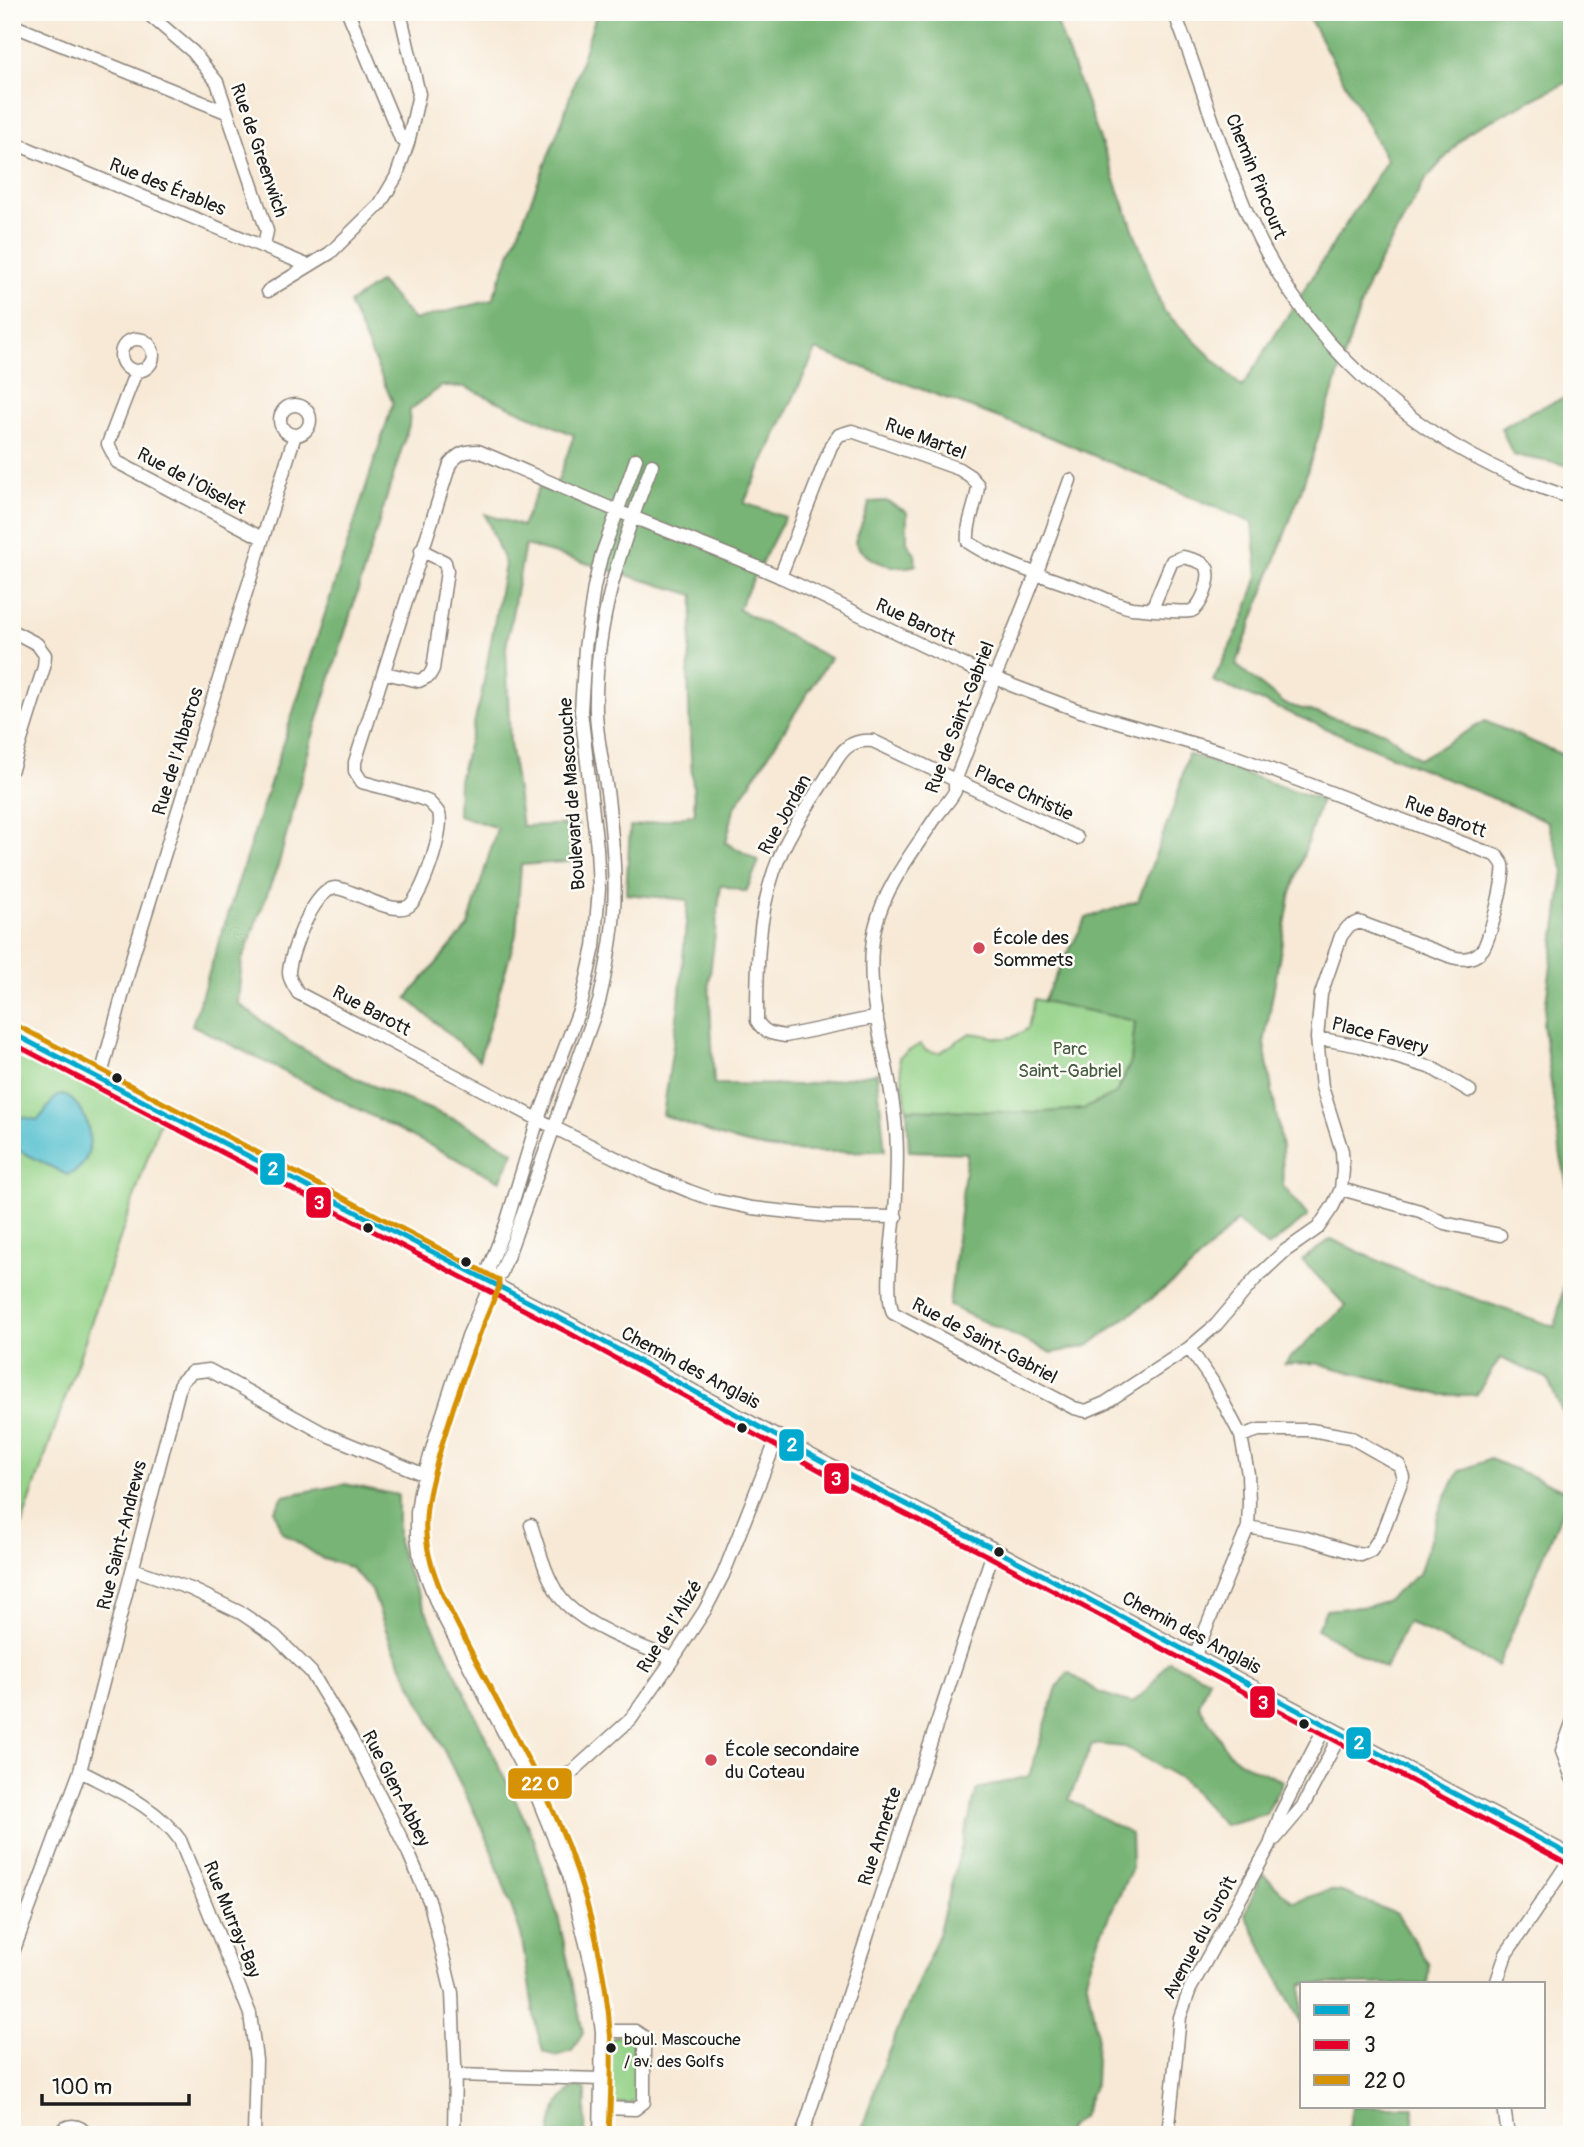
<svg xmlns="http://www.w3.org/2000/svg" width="1584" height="2147" font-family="Pangolin,sans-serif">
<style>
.green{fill:#94d288;stroke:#587752;stroke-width:2}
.forest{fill:#77b474;stroke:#4a6848;stroke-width:2}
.water{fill:#55c0cf;stroke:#386e76;stroke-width:2}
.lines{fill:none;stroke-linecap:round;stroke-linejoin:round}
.minor-casing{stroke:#8a8279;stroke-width:15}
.minor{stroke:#fff;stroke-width:12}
.bus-1-casing{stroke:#fdfcf7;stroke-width:10}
.bus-2-casing{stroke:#fdfcf7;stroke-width:10}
.bus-3-casing{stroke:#fdfcf7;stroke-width:10}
.bus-1{stroke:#00a9ce;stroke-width:5}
.bus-2{stroke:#e4002b;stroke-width:5}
.bus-3{stroke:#d69104;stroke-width:5}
.poi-dot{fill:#d1495b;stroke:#fdfcf7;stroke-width:2.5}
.bus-dot{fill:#1c1c1c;stroke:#fdfcf7;stroke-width:2.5}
.labels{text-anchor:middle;stroke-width:5;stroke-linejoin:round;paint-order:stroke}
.bus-label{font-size:17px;fill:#1c1c1c;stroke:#fdfcf7;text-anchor:start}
.street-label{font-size:19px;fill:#1c1c1c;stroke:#fdfcf7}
.poi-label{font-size:19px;fill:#1c1c1c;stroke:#fdfcf7;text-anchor:start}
.park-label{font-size:19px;fill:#465c42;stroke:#fdfcf7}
.line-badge{stroke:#fdfcf7;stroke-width:2.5}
.badge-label{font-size:19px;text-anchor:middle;font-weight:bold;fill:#fff}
</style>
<rect width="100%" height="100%" fill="#fdfcf7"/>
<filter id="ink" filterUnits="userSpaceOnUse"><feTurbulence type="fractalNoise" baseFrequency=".0143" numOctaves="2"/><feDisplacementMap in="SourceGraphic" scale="14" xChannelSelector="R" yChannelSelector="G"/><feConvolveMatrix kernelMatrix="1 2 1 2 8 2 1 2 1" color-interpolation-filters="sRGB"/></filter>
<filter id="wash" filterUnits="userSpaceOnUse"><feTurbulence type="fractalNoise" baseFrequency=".00686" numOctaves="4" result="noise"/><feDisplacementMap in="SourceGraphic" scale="28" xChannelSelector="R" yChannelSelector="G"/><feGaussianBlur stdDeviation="1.57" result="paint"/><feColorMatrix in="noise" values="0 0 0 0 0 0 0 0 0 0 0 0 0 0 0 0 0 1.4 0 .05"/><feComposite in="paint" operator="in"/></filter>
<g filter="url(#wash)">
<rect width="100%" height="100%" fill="#f7e9d6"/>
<path class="green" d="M1034,999l101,22 -4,41 -15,31 -32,16 -51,4 -126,-4 -8,-52 21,-13 6,6 13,3 31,-20c25,2 35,13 58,-5z
M12,1032l151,81 -151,440z
M617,2036h15l9,10 -2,52 -10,6 -13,-1 -7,-12v-46l2,-6z"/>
<path class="forest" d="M597,12h456l110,298 79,77 145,-227 -81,-148h266v68l-104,52 -42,47 -58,104 -67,208 -65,174 49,39 100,28 34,27 66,-38 87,38v448l-11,-50 -18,-133 21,-153 -17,-50 -334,-140 30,-61 15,-44 -5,-53 -203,-86 -234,-87 -72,153 41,14 -47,92 92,49 -96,151 -8,34 33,18 -13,31 -25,-7 -12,97 5,102 87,1 76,-12 8,78c-40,0 -84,4 -124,-4 -34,-6 -66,-21 -98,-32l16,-111 9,-104 -62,-6 4,-67 65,-13 -4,-53 -3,-83 6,-83 -169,-50 -19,102 4,96 12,83 56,-2 3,37 -60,4 -5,70 -37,125 -72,-62 61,-72 29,-98 -39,-13 1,-35 22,-83 24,-133 -20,-50 37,12 17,-39 15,5 20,-57 -109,-48 -23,-1 -32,24 -1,15 -98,317 -32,121 -37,97 -4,43 49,37 72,40 102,42 53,30 -14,29 -308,-156 201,-622 -44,-100 31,-21 34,38 78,-20 71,-182z
M1572,389v77l-59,-11 -12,-27 33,-18 29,-11z
M886,501l21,11v30l8,12 1,11c-19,7 -52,-4 -61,-23l15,-40z
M1188,754l133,46 -31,97 -26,147 18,103 1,39 25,30 -40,31 -31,-26 -53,53 -96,72 -36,7 -103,-47 18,-153 -58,-2 -2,-42 126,4 51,-4 33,-16 14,-31 4,-41 -92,-20 43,-83 52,-17 37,-98z
M1331,1239l83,38 141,50 17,-78v170l-8,-4 -17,-37 -47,-20 -24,37h-35l-126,-32 -31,1 62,-58 -44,-46z
M1490,1459l80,33 -72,174 -91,-44 -22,47 -68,-40 9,-19 44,-4 17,-6 32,-26 22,-68 18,-35z
M345,1484l53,11v49l9,27 127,268 25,81 24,112 -11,19 -16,5 -13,-4 -7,-26 -15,-92 -34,-96 -97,-197 -18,-50 -22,-24 -27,-8 -41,-27 -7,-21 8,-15z
M1169,1661l40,18 -10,26 29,47 16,12 39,17 -17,33 -42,11 -41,-45 -58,-33 -33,-3 -23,55 62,35 1,34 -31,65 -15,45 11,55 -2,50 -13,34 -15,12 -1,6h-206l24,-73 53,-124 40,-149 52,-13 28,-89 11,-15 32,21 32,10 14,-12z
M1262,1873l31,29 37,-12 12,2 55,22 32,51 -2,19h-125v41l-57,-111z
M576,2086l10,3 -1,46h-35c1,-20 10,-38 26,-49z
M1352,2107h62l-2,28h-64z"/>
<path class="water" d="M62,1094c31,12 40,71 5,81l-55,-28v-32l25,5c11,-8 13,-22 25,-26z"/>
</g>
<g filter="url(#ink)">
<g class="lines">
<defs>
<path id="minor" d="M146,12l47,40 24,30 50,149 -3,15
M348,12l53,127 7,4
M1174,12c27,68 46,139 75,205 60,137 182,237 323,281
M12,25l214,87
M12,142l297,124
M268,291l62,-38 50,-49 16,-27 12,-34 11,-49 -19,-82
M121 355a16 16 0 1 1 32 0a16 16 0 1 1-32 0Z
M136,371l-28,73 9,18 145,76
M280 420a15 15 0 1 1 30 0a15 15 0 1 1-30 0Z
M780,577l51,-131 8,-11 13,-4 107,38 11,7 8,9c-1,20 -12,37 -10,57 29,20 84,37 119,49 14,6 30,14 45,17 11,1 51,5 59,3 11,-4 21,-34 16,-43 -4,-7 -17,-9 -24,-11l-11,4 -20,48
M12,631l25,13 8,11 -1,12 -32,102
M385,673l34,8 10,-5 4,-7 14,-98 -2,-9 -24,-12
M877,1017l-92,19c-13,-2 -21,-3 -28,-15 0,-51 0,-101 17,-150 11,-32 31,-61 50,-90 14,-22 19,-43 49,-40l204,97
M12,1033l561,292 256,140 165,84 578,307
M1317,1038l43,8 72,22 38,23
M100,1079l33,-124 162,-520
M1341,1189l79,22 24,12 56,12
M896,1217l-69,-1 -75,-8 -38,-8 -25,-9 -39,-16 -97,-48 -255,-134c-3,-6 -9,-13 -9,-20 0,-18 25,-84 46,-85 16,0 52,26 72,19 14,-5 38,-79 32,-93 -1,-3 -8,-10 -10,-12 -10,-6 -53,-16 -67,-20l-7,-11v-9l95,-298c9,-11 14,-13 28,-13 47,20 94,41 142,61 54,22 109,42 163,66 76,34 149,76 227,106l1,1 66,25 145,42 47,17 228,87c2,3 5,6 6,9 3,10 -14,79 -21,85 -8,10 -19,10 -30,7l-93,-35 -11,5 -7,9 -20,58 -4,44 5,49 20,64 1,19 -2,19 -8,17 -15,22 -33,23 -29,27 -40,47 -27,23 -84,55 -19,8 -12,-3 -181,-95c-10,-24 3,-90 3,-121 1,-27 2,-53 -2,-80 -7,-60 -32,-123 -19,-184 9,-40 39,-78 61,-111 6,-9 14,-16 19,-26v-10l36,-93c3,-9 7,-19 11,-28l35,-88 33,-92
M491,1284l-2,-16 17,-44 32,-105 43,-114 13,-58 5,-58 -2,-41 -16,-137 4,-63 9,-61 7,-30 35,-98
M1189,1348l23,33 29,55 7,38 1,29 -1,24 -53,128
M1241,1436l18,-6h52l39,7 49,28 4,12 -22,59 -10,15 -10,4 -55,-17 -58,-11
M531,1525c8,24 17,61 35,79 25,25 74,42 107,55
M133,1569l58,20 50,24 34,23 36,36 39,64 59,118 21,49 22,90 3,72 -1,70
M1572,1723l-10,28 10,27
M80,1771c36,19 76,35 100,69l70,174 6,46 -2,75
M536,1794l37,-23 58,-52 42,-60 32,-49 18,-35 55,-139
M1275,1839l28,-33 38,-73
M12,1955l68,-184 101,-389 11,-10 17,-2 118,65 98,40
M1496,1984l10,-30 66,-97
M455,2075l146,4
M1504,2107l4,28
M601,2108l34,1 9,-7v-65l-9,-6h-33
M58,2135c8,-12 21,-12 29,0
M600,2135l2,-104 -9,-59 -24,-97 -33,-81 -99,-190 -17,-45 -3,-22v-25l3,-21 17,-59 31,-96 23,-52 10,-11 10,-26 88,-245c6,-26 11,-52 14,-79 4,-38 0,-78 -4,-116 -3,-32 -12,-63 -13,-95 -2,-87 25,-167 56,-247
M802,2135l192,-586
M1168,2135l12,-118 10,-28 80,-144 11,-32 45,-88"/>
</defs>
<use href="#minor" class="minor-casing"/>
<use href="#minor" class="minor"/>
<defs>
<path id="bus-1" d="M12,1033l561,292 256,140 165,84 578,307"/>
<path id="bus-2" d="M12,1043l557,290 256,140 165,84 578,307"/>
<path id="bus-3" d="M16,1025l483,255v7c-22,51 -41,103 -57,157 -8,29 -18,60 -16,90 1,20 8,39 15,57 36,77 81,150 116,228 30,70 50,149 54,226 1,30 -1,60 -2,90"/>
</defs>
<use href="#bus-1" class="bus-1-casing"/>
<use href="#bus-2" class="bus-2-casing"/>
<use href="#bus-3" class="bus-3-casing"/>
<use href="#bus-1" class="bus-1"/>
<use href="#bus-2" class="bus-2"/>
<use href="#bus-3" class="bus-3"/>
</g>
</g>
<g class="poi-dot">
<circle cx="979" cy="948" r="7"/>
<circle cx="711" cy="1760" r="7"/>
</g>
<g class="bus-dot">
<circle cx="117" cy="1078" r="6"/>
<circle cx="368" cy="1228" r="6"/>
<circle cx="466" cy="1262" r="6"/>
<circle cx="742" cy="1428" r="6"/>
<circle cx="999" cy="1552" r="6"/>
<circle cx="1304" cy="1724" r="6"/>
<circle cx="611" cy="2048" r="6"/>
</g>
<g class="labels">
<g class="bus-label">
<text x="624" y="2045">boul. Mascouche<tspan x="624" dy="22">/ av. des Golfs</tspan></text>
</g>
<g class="street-label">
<text transform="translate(260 150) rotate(71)" y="7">Rue de Greenwich</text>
<text transform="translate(1257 176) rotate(68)" y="7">Chemin Pincourt</text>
<text transform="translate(168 186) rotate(22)" y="7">Rue des Érables</text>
<text transform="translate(926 438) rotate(21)" y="7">Rue Martel</text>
<text transform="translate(192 480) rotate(28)" y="7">Rue de l'Oiselet</text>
<text transform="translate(916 621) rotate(25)" y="7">Rue Barott</text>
<text transform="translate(959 717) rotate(-69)" y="7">Rue de Saint-Gabriel</text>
<text transform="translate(177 751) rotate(-73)" y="7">Rue de l'Albatros</text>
<text transform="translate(1024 792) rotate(25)" y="7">Place Christie</text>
<text transform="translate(571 794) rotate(-94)" y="7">Boulevard de Mascouche</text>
<text transform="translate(784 814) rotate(-61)" y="7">Rue Jordan</text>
<text transform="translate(1446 816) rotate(21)" y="7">Rue Barott</text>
<text transform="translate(372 1010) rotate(28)" y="7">Rue Barott</text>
<text transform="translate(1380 1035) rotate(15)" y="7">Place Favery</text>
<text transform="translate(985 1340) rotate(28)" y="7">Rue de Saint-Gabriel</text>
<text transform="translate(691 1367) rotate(28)" y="7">Chemin des Anglais</text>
<text transform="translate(121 1535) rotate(-76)" y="7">Rue Saint-Andrews</text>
<text transform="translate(669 1626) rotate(-58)" y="7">Rue de l'Alizé</text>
<text transform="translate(1192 1632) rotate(28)" y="7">Chemin des Anglais</text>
<text transform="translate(397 1788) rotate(63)" y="7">Rue Glen-Abbey</text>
<text transform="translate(879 1836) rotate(-72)" y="7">Rue Annette</text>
<text transform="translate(233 1919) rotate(68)" y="7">Rue Murray-Bay</text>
<text transform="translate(1199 1937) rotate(-62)" y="7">Avenue du Suroît</text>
</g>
<g class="poi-label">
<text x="993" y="944">École des<tspan x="993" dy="22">Sommets</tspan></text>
<text x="725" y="1756">École secondaire<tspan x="725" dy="22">du Coteau</tspan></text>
</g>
<g class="park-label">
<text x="1070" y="1055">Parc<tspan x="1070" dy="22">Saint-Gabriel</tspan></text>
</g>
</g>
<g class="line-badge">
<rect x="259" y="1152" width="27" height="34" rx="7" fill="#00a9ce"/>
<rect x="305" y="1186" width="27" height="33" rx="7" fill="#e4002b"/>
<rect x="778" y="1428" width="27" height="34" rx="7" fill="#00a9ce"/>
<rect x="823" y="1462" width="27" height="33" rx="7" fill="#e4002b"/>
<rect x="1249" y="1685" width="27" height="34" rx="7" fill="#e4002b"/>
<rect x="1345" y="1726" width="27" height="34" rx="7" fill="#00a9ce"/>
<rect x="507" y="1767" width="66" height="33" rx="7" fill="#d69104"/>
</g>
<g class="badge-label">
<text x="273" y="1175">2</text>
<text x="319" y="1209">3</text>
<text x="792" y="1451">2</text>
<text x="836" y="1485">3</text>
<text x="1263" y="1709">3</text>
<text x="1359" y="1749">2</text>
<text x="540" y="1790">22 O</text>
</g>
<rect width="1584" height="2147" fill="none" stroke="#fdfcf7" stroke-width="42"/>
<rect x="1300" y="1982" width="245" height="126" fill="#fdfcf7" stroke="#a3a29f" stroke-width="2"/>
<rect x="1314" y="2005" width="35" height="10" fill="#00a9ce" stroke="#a3a29f" stroke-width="2"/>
<text x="1364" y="2018" font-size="21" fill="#1c1c1c">2</text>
<rect x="1314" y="2040" width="35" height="10" fill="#e4002b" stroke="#a3a29f" stroke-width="2"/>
<text x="1364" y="2052" font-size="21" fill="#1c1c1c">3</text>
<rect x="1314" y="2075" width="35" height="10" fill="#d69104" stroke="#a3a29f" stroke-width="2"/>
<text x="1364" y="2088" font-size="21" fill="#1c1c1c">22 O</text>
<path d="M42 2094v10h147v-10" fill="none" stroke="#1c1c1c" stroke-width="3.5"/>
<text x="52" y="2094" font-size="21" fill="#1c1c1c" stroke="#fdfcf7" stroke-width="5" paint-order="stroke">100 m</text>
</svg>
